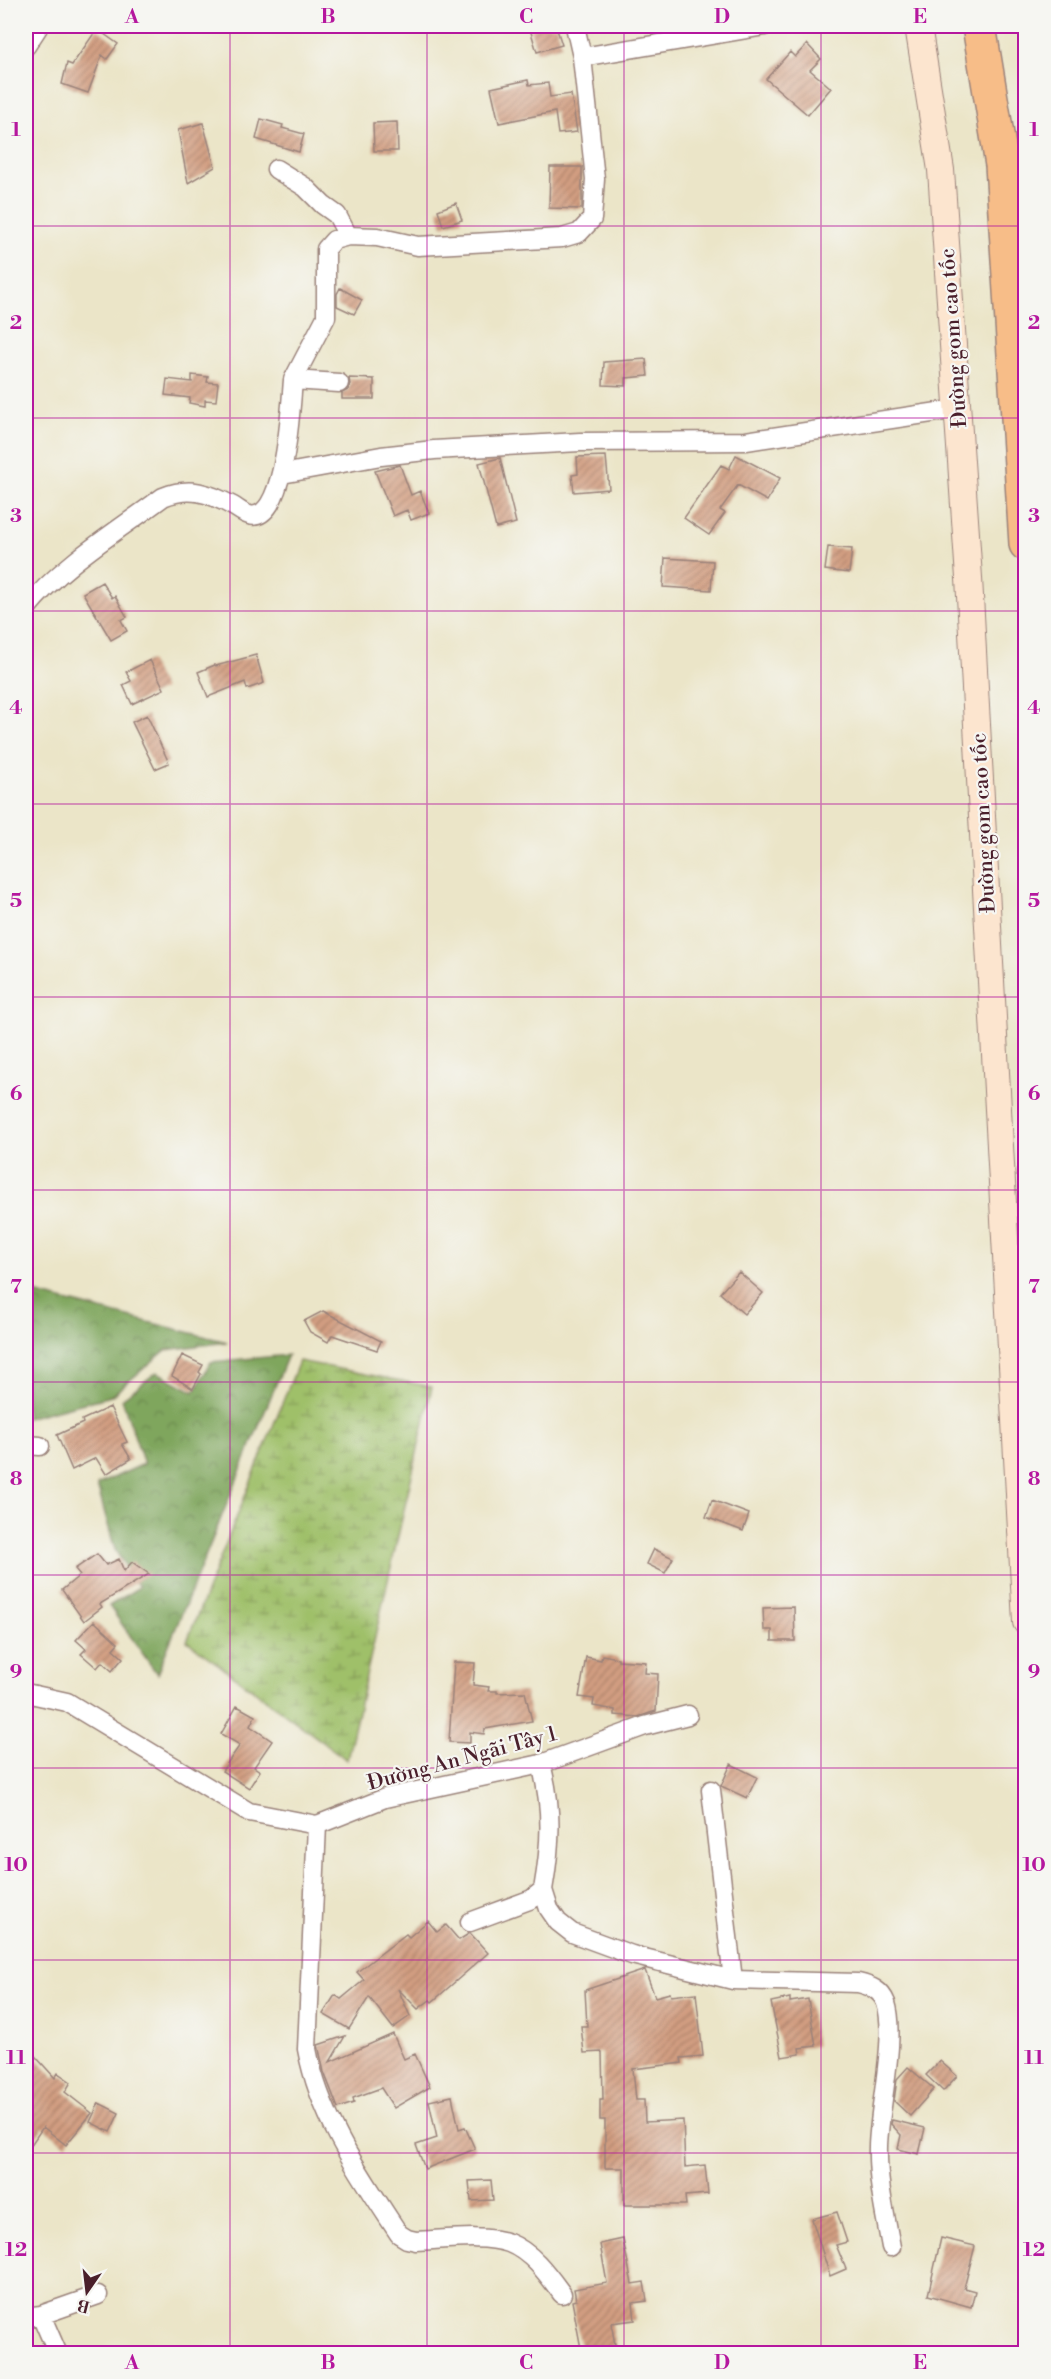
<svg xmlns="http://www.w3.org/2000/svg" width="1051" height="2379" font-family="'Libre Bodoni',serif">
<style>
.forest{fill:url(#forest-crowns);stroke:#646244;stroke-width:1.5}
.wetland{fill:url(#wetland-marsh);stroke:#74704a;stroke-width:1.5}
.building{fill:url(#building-hatch)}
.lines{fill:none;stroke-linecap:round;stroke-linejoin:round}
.street-casing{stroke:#9a827a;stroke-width:21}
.secondary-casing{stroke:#9a827a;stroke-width:28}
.highway-casing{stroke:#9a827a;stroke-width:36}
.street{stroke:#fff;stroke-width:18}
.secondary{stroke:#fce5cf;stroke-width:26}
.highway{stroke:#f7bd88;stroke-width:33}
.grid{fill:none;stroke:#b5179e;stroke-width:1.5;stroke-opacity:0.55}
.labels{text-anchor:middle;stroke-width:4.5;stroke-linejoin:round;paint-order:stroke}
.street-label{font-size:21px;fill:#4a1f2b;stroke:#f6f6f2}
.neatline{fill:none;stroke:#b5179e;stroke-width:2}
.grid-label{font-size:20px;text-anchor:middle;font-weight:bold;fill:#b5179e}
</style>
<defs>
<pattern id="forest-crowns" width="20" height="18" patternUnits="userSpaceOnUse" patternTransform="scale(1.5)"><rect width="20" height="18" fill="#7fa65d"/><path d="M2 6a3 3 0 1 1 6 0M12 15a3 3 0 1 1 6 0" fill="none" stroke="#6a874d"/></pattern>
<pattern id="wetland-marsh" width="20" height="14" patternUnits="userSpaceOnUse" patternTransform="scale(1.5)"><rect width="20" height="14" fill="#9fc069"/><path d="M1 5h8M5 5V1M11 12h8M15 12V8" fill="none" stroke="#849b57"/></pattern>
<pattern id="building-hatch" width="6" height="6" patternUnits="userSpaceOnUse" patternTransform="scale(1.5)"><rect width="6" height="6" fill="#d29e81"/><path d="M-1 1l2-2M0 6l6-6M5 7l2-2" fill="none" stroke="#ac806a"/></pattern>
</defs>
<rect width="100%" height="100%" fill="#f6f6f2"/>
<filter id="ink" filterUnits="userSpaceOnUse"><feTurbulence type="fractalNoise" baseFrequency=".0167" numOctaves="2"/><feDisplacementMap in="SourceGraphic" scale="12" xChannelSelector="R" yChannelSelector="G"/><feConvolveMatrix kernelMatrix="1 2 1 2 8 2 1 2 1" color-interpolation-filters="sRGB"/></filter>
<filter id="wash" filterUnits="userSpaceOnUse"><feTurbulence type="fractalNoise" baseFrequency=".008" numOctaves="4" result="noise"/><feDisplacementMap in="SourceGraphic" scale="24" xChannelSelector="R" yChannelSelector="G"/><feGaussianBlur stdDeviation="1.35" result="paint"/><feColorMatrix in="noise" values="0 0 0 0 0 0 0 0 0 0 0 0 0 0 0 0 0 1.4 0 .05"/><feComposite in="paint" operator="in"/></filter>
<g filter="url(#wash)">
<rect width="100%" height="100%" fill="#ebe5c8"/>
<path class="forest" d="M26,1291l201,51 -61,8 -55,46 -85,22z
M288,1355l-131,319 -48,-68 30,-19 -24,-37 -18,-65 47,-21 -22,-65 35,-27 37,20 17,-30z"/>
<path class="wetland" d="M299,1361l133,26 -85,373 -160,-119z"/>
<g id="blocks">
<path class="building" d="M543,26h13l6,19 -25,7 -7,-23z
M97,29l21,15 -11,15 -5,-4 -14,38 -26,-9 5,-21 5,2z
M807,44l14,15 -11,11 21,18 -23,27 -42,-36 24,-27 5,5z
M528,80l1,5 19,-2 2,14 21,-3 6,38 -19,2 -3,-22 -56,11 -8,-35z
M261,119l22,6 -1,3 22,6 -5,18 -43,-13z
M397,122l1,29h-24l-1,-28z
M203,123l12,44 -27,16 -10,-53z
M550,167h32v42l-33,-1z
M456,203l6,17 -19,6 -5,-16z
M340,288l22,12 -8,14 -17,-8v-12z
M646,359l2,17 -22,2v8l-23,-1 1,-23z
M192,375l16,2 -1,5 11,1 -2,18 -11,-1v6l-16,-3 1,-5 -25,-3 2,-16 25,3z
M349,378l25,1v20h-32v-6l6,-3 2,-6z
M736,455l44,23 -13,23 -29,-16 -18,25 5,3 -16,22 -25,-17 37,-53 8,4z
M606,456l3,33 -35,3 -2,-17 6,-1 -1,-17z
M500,458l16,65 -20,5 -17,-65z
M400,465l11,30 9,-4 9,22 -18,7 -4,-10 -14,6 -18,-45z
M828,547l24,2 -3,24 -24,-3z
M665,558l48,3 -2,29 -48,-3z
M102,582l10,16 3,-2 12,21 -6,3 6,11 -16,9 -28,-47z
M256,655l8,28 -17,6 -2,-7 -37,15 -10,-25 17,-7 1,1z
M150,660l14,29 -32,15 -9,-19 8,-4 -5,-9z
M147,715l22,48 -14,6 -23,-47z
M739,1272l24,21 -19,21 -24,-21z
M323,1311l58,30 -4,9 -45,-15 -4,7 -18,-10 -6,-11z
M182,1355l21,10 -4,7 2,2 -8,15 -21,-13z
M110,1407l17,35 -5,2 9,15 -25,15 -10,-16 -24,12 -15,-35 26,-12 -1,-3z
M712,1500l37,14 -6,17 -37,-14z
M654,1549l19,9 -8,15 -18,-9z
M97,1554l9,11 13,-6 5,12 8,-9 17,12 -49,30 2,3 -18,14 -22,-31 18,-15 -5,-6z
M794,1607l1,34h-23v-11h-8l-1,-22z
M94,1621l24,22 -5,6 10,9 -11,13 -10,-9 -5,6 -16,-14 5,-5 -10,-9z
M602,1655l16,3v2l28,2 -1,11 13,1 -2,37 -18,6 -23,-2v-5l-22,-4 1,-7 -15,-2 7,-40 15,3z
M454,1662l21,1 -2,22 16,2 -1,4h9v2l28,-1 7,29 -47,8 -1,5 -14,-2v11l-21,-1z
M237,1706l18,10 -5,10 22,15 -18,26 6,4 -11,17 -27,-17 18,-26 -19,-11z
M731,1764l26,13 -10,21 -26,-12z
M428,1921l9,11 9,-7 13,15 11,-7 18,20 -56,49 -2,-2 -12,9 -20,-20 12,27 -17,12 -24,-31 -20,32 -26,-15 12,-19 6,4 23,-19 -7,-8 49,-38 3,3z
M645,1970l10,27 15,-4 1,3 25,-3 7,63 -22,2 1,5 -49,6 3,31h8l1,22 38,-2 2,47 20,-2 3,29 -23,2 1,9h-62v-37h-19v-48h-5v-20h3l-1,-48 -18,1 -3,-27h6l-2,-36z
M790,1998v4l18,-3 8,47 -17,2 1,6 -18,3 -11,-55z
M393,2034l11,25 11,-5 15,33 -36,21 -13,-20 -28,10 1,5 -16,5 -14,-36 -6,-27 27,-9 -15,26z
M26,2046l29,32 3,-5 13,9 -6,10 27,21 -26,32 -23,-18 -17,25z
M940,2061l17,15 -14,15 -17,-16z
M908,2067l26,22 -24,27 -16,-15 3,-22z
M452,2096l7,33 6,-2 10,22 -50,20 -9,-24 21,-7 -8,-37z
M99,2103l20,10 -9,19 -20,-10z
M892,2120l33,8 -6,26 -21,-5 3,-14 -10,-11z
M491,2180l2,20 -22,1 -2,-20z
M837,2212l10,30 -11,3 10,24 -16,7 -18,-57z
M941,2238l34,8 -11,42 11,3 -4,16 -43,-12z
M623,2239l9,45 12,-2 3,19 -14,2 2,17 -24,3 5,27 -34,4 -10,-53 4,-1 -2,-11 33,-6 -7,-39z"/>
</g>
</g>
<g filter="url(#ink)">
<use href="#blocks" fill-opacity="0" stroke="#9a827a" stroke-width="1.5"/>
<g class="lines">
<defs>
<path id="street" d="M26,46l13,-20
M582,57l183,-31
M276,169l29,18 18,18 14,10 11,21
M339,383l-46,-3 33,-63v-68l8,-9 14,-4 29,1 41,9 144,-8 17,-5 13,-14 3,-40 -13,-122 -7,-31
M282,474l99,-18 53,-6 146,-8 166,-1 212,-32
M26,609c34,-43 93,-79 137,-112 27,-11 46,-4 70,9 5,3 11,8 16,9 37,10 42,-114 44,-135
M26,1445l14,1
M26,1693l41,9 182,110 68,13 68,-27 156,-34 104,-38 43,-11
M541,1764c12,45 10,80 2,126
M711,1790l22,190
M317,1825l-10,224c13,70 54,127 92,185l8,5 9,2c27,-1 69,-7 93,2 23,9 39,32 53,51
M470,1922l62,-23 11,-9 6,19 9,13 14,11 60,22 101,25 125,3c13,3 23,7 28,20 11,33 -7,105 -8,143 -1,34 7,68 13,101
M41,2315l17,39
M26,2317l15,-2 57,-20"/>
<path id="secondary" d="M918,26l23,144 28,408 57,1044"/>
<path id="highway" d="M979,26l23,139 24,379"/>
</defs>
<use href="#street" class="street-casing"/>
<use href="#secondary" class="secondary-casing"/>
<use href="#highway" class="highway-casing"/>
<use href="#street" class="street"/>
<use href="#secondary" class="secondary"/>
<use href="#highway" class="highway"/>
</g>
</g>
<path class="grid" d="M230,26v2328M427,26v2328M624,26v2328M821,26v2328M26,226h1000M26,418h1000M26,611h1000M26,804h1000M26,997h1000M26,1190h1000M26,1382h1000M26,1575h1000M26,1768h1000M26,1960h1000M26,2153h1000"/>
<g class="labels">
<g class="street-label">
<text transform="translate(953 338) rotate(-94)" y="7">Đường gom cao tốc</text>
<text transform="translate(983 823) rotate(-93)" y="7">Đường gom cao tốc</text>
<text transform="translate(462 1758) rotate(-15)" y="7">Đường An Ngãi Tây 1</text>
</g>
</g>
<rect width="1051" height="2379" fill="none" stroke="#f6f6f2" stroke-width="66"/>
<g transform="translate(87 2292) rotate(194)" stroke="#f6f6f2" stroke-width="4.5" paint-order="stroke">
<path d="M0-4.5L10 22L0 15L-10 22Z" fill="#4a1f2b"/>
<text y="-9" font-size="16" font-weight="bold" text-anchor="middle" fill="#4a1f2b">B</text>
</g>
<rect x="33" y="33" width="985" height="2313" class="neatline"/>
<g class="grid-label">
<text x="132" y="23">A</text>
<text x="328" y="23">B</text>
<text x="526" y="23">C</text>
<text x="722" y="23">D</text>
<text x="920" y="23">E</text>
<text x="16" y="136">1</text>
<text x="1034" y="136">1</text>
<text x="16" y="329">2</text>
<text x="1034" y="329">2</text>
<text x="16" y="522">3</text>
<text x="1034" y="522">3</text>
<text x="16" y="714">4</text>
<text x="1034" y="714">4</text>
<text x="16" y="907">5</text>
<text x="1034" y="907">5</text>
<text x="16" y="1100">6</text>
<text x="1034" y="1100">6</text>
<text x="16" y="1293">7</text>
<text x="1034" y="1293">7</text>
<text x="16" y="1485">8</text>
<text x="1034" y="1485">8</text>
<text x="16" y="1678">9</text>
<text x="1034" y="1678">9</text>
<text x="16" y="1871">10</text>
<text x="1034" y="1871">10</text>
<text x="16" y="2064">11</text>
<text x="1034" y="2064">11</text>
<text x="16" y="2256">12</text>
<text x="1034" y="2256">12</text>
<text x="132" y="2369">A</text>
<text x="328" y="2369">B</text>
<text x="526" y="2369">C</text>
<text x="722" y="2369">D</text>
<text x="920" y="2369">E</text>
</g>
</svg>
